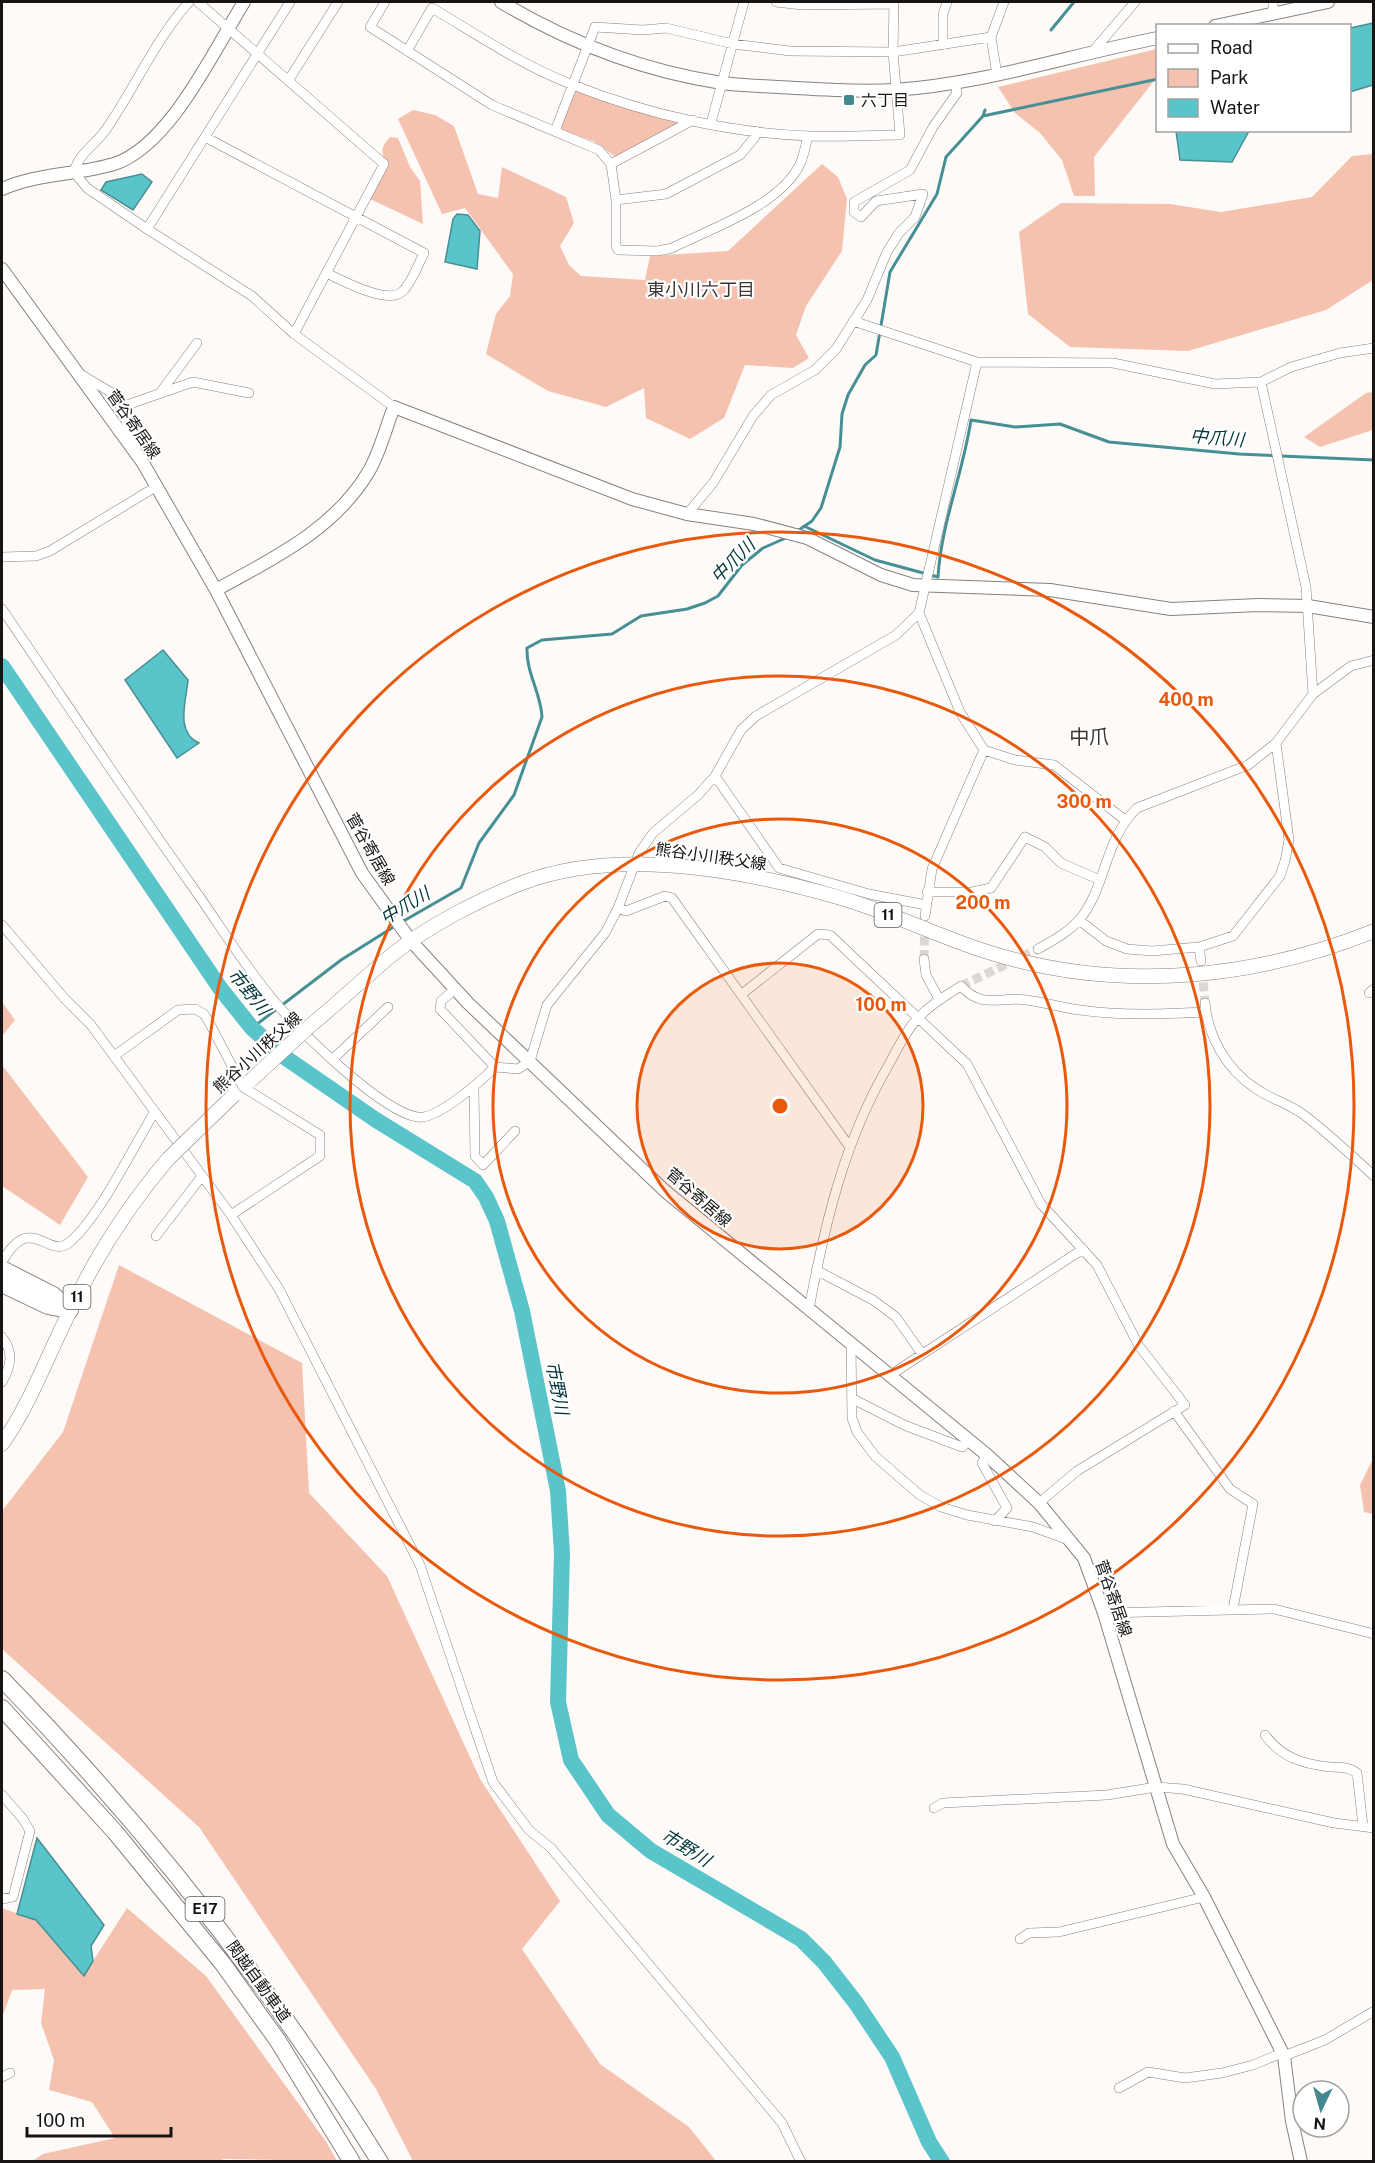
<svg xmlns="http://www.w3.org/2000/svg" width="1375" height="2163" font-family="'Public Sans','Noto Sans JP',sans-serif">
<style>
.green{fill:#f5c2af}
.water{fill:#5ac4cb;stroke:#468f94;stroke-width:1.5}
.lines{fill:none;stroke-linecap:round;stroke-linejoin:round}
.stream{stroke:#468f94;stroke-width:3}
.river{stroke:#5ac4cb;stroke-width:16}
.street-tunnel{stroke:#dbd8d6;stroke-width:9;stroke-dasharray:9 4.5;stroke-linecap:butt}
.street-casing{stroke:#8a817d;stroke-width:10}
.secondary-casing{stroke:#8a817d;stroke-width:14}
.primary-casing{stroke:#8a817d;stroke-width:15}
.highway-casing{stroke:#8a817d;stroke-width:18}
.street{stroke:#fff;stroke-width:9}
.secondary{stroke:#fff;stroke-width:12}
.primary{stroke:#fff;stroke-width:14}
.highway{stroke:#fff;stroke-width:16}
.primary-bridge-casing{stroke:#8a817d;stroke-width:15;stroke-linecap:butt}
.primary-bridge{stroke:#fff;stroke-width:14}
.ring{fill:none;stroke:#e8590c;stroke-width:3}
.poi-dot{fill:#41898e;stroke:#fff;stroke-width:2}
.labels{text-anchor:middle;stroke-width:4.5;stroke-linejoin:round;paint-order:stroke}
.shield{fill:#fff;stroke:#5d5a5a;stroke-width:1.5}
.shield-label{font-size:15px;font-weight:bold;fill:#171413}
.poi-label{font-size:16px;fill:#171413;stroke:#fff;text-anchor:start}
.street-label{font-size:16px;fill:#171413;stroke:#fff}
.neighbourhood-label{font-size:18px;fill:#3c3532;stroke:#fff}
.water-label{font-size:18px;font-style:italic;fill:#013639;stroke:#fff}
.quarter-label{font-size:20px;fill:#3c3532;stroke:#fff}
.centre{fill:#e8590c;stroke:#fff;stroke-width:3}
.ring-label{font-size:18px;text-anchor:middle;font-weight:bold;fill:#e8590c;stroke:#fff;stroke-width:4.5;stroke-linejoin:round;paint-order:stroke}
</style>
<rect width="100%" height="100%" fill="#fefaf8"/>
<path class="green" d="M1157,49v28l-63,80 1,39h-21l-12,-36 -22,-27 -25,-20 -17,-26z
M577,91l103,29 1,4 -65,33 -23,-16 -31,-11 -2,-5 14,-31z
M413,110l22,5 19,11 24,68 20,4 4,-31 64,30 8,26 -14,23 9,19 12,11 64,4 5,-24 78,-5 94,-87 16,13 9,22 -5,52 -36,55 -10,29 13,23 -16,10 -48,-3 -21,53 -34,21 -44,-21 -2,-30 -38,19 -58,-16 -62,-37 10,-40 14,-18 3,-22 -48,-66 -23,6 -44,-95z
M390,137l8,1 12,29 10,14 3,43 -53,-25 17,-35c-7,-11 -6,-17 3,-27z
M1373,154v126l-47,30 -138,41 -118,-4 -42,-33 -9,-82 42,-29 109,1 51,8 91,-15 40,-41z
M1373,392v38l-53,17 -16,-10 62,-44z
M2,1002l13,18 -13,16z
M2,1065l86,112 -28,48 -58,-39z
M119,1265l183,98 7,130 78,83 93,203 80,122 -38,48 78,115 89,63 27,34h-303l-37,-72 -177,-262 -197,-178v-138l61,-79z
M1373,1459v55l-9,-2 -4,-27z
M2,1908l33,12 49,55 43,-67 79,68 121,167 10,18 -114,-2 -1,3 -190,-1 11,-7 72,-16 -23,-36 -43,-12 5,-30 -13,-37 4,-34 -33,1 -10,28z"/>
<path class="water" d="M1373,23v62l-23,7v-64z
M1176,131v-1l73,1 -17,31 -52,-2z
M142,174l10,8 -19,28 -32,-20 5,-8z
M457,214l11,1 12,16 -3,38 -32,-7 8,-43z
M163,650l25,30c-2,22 -13,52 11,63l-22,15 -52,-78z
M37,1838l67,87 -13,21 2,15 -9,15 -48,-56 -19,-6z"/>
<g class="lines">
<path class="stream" d="M1051,30l23,-28
M983,116l175,-37
M804,526l71,34 63,17c3,-53 25,-104 33,-157l44,7 45,-3 49,18 130,12 135,6
M796,532l16,-11 9,-13 19,-61 2,-33 6,-19 17,-30 11,-10 14,-83 47,-78 9,-37 37,-41 2,-6
M400,923l61,-35 18,-45 35,-48 28,-78c-1,-24 -16,-44 -15,-69l15,-8 70,-6 29,-18 46,-7 18,-6 13,-7 24,-31 21,-17 25,-11
M252,1028l89,-68 54,-34"/>
<path class="river" d="M2,666l218,322 32,40 31,28 93,64 99,61 11,16 11,24 25,90 36,180 4,62 -4,149 13,58 37,55 43,36 150,88 23,23 32,41 36,54 37,85 13,20"/>
<path class="street-tunnel" d="M924,959l1,-43
M1202,969l3,34
M961,986l77,-37"/>
<defs>
<path id="street" d="M189,2c-34,38 -53,84 -82,126 -10,16 -28,24 -33,44l13,16 60,41 105,67 42,38 100,73
M198,2l186,162 -90,170
M385,2l-15,25 122,78 107,45 12,14 5,36v46l2,4 40,1 14,-3c40,-20 110,-43 129,-86 3,-8 5,-18 7,-26
M776,2l26,3 91,-1
M1273,2v11
M943,45v-31l4,-12
M1094,50l41,-48
M407,51l25,-43c46,27 91,58 141,77 73,29 157,48 236,51 30,1 61,-1 91,-1l-7,-83 1,-50
M997,75l-6,-38 13,-35
M288,81l50,-79
M711,123l33,-121
M555,131l40,-104 48,3 23,-2 67,16 57,7 103,1 98,-15
M205,137l219,116c-6,12 -12,29 -21,38 -15,15 -61,-11 -77,-18
M611,164l82,-44
M616,200l50,-6 74,-39 15,-18 1,-6
M147,229l143,-227
M853,321l124,41 136,1 102,21 46,-2 30,-15 49,-14 34,-5
M82,375l30,18 9,14 15,42
M1261,382l45,205 7,107
M160,393l37,-50
M121,407l72,-25 56,11
M687,514l26,-31 40,-67 18,-21 44,-25 21,-21 31,-49 20,-48 12,-19 16,-16 8,-23 -47,7 -15,16 -7,-5v-10l56,-32 23,-43 24,-34 -2,-11
M2,557l34,-1 14,-5 107,-65
M2,609c63,92 125,186 190,277 27,38 52,79 82,115 26,30 105,109 143,116 19,4 64,-36 78,-50l23,2 12,-8 17,-56 58,-72 13,-25 21,-55 14,-20 45,-38 17,-19 26,-46 15,-14 140,-81 23,-22 58,-251
M919,613l41,99 24,38 31,10 39,5 71,55
M715,776l64,92 90,26 57,11
M927,892h45l19,-4 34,-51 20,10 16,16 39,17
M618,908l8,3 39,-15 7,2 177,248
M925,916l7,-47 52,-119
M1079,920l27,21 21,8 25,2 47,-4 34,-11 47,-60 5,-15 4,-21 -13,-97
M2,925l63,74 26,26 140,190 48,74 141,276 73,217 36,48 22,18 231,275 19,39
M1199,947l2,14
M1038,949c14,-8 31,-17 42,-30 27,-34 24,-79 57,-111l111,-43 28,-22 37,-49 38,-28 23,-6
M924,959l2,16 13,24
M455,989l-14,12 -1,8 55,58
M1369,993l5,-4
M742,994l76,-60 12,1 137,129 74,140 56,61 42,81 46,59 -108,66 -38,32
M1205,1003c3,33 21,66 50,85 15,11 33,15 49,27 24,18 47,40 70,61
M114,1056l64,-46 17,-1 9,5 6,10 33,63 77,48v21l-89,59
M333,1059l55,-52
M474,1089l1,67 8,9 32,-34
M156,1236l46,-60
M2,1262c29,-52 46,-1 68,-20 30,-26 62,-93 84,-129
M816,1270l57,30 23,17 26,37
M809,1309c16,-86 35,-167 79,-243 9,-16 17,-34 29,-47 13,-14 28,-23 44,-33 22,24 37,10 65,14 18,2 36,8 54,10 42,6 84,4 126,2
M2,1337c12,15 9,30 0,45
M851,1344l1,74 5,14 18,24 25,22 20,17 21,12 26,8 66,12 36,13
M889,1376l194,-127
M853,1399l51,26 58,22 7,-7
M1174,1411l56,78 23,15 -20,105
M987,1455l-5,8 25,45 -12,13
M1104,1613l170,-4 100,25
M1265,1735c17,23 38,29 65,32 10,0 19,0 27,6l6,53
M2,1795l21,24 7,12 -17,66 -11,2
M934,1808l9,-5 164,-8 49,-8 27,2 151,34 40,5
M1020,1939l9,-6 30,-1 145,-35
M1284,2056l41,-16 49,-29
M2,2077l8,-4
M1119,2088l29,-16 37,6 37,-5 31,-8 29,-12"/>
<path id="secondary" d="M501,2c67,40 142,69 221,81 23,3 48,3 72,5 34,2 67,4 100,2 90,-6 176,-35 264,-52
M1215,26l113,-24
M2,189c36,-16 75,-14 112,-25 56,-18 100,-114 130,-162
M2,269l141,194 73,127 146,283 49,68 57,62 197,188 322,264 52,48 45,55 20,55 69,231 31,53 80,159 8,65 9,41
M216,590c58,-32 119,-61 153,-119 11,-19 17,-44 25,-64l238,92 55,15 67,10 53,14 74,37 32,10 137,5 121,19 87,-4 50,1 66,11"/>
<path id="primary" d="M311,1025c28,-23 54,-48 82,-71 35,-28 87,-55 129,-71 97,-37 222,-13 319,15 58,17 112,46 171,61 120,32 247,18 362,-28
M2,1444c29,-41 46,-90 69,-135 26,-55 58,-104 97,-150"/>
<path id="highway" d="M2,1269l51,26 17,15
M2,1284l46,22 21,4
M2,1679c145,149 268,305 378,483
M2,1708l113,124 108,132 55,77 74,121"/>
</defs>
<use href="#street" class="street-casing"/>
<use href="#secondary" class="secondary-casing"/>
<use href="#primary" class="primary-casing"/>
<use href="#highway" class="highway-casing"/>
<use href="#street" class="street"/>
<use href="#secondary" class="secondary"/>
<use href="#primary" class="primary"/>
<use href="#highway" class="highway"/>
<defs>
<path id="primary-bridge" d="M250,1081l61,-56
M168,1159l66,-64"/>
</defs>
<use href="#primary-bridge" class="primary-bridge-casing"/>
<use href="#primary-bridge" class="primary-bridge"/>
</g>
<circle cx="780" cy="1106" r="143" fill="#e8590c" fill-opacity=".12"/>
<g class="ring">
<circle cx="780" cy="1106" r="143"/>
<circle cx="780" cy="1106" r="287"/>
<circle cx="780" cy="1106" r="430"/>
<circle cx="780" cy="1106" r="574"/>
</g>
<rect class="poi-dot" x="843" y="94" width="12" height="12" rx="3"/>
<g class="labels">
<g class="shield">
<rect x="874.5" y="903" width="27" height="24" rx="4.5"/>
<rect x="63.5" y="1285" width="27" height="24" rx="4.5"/>
<rect x="185.5" y="1897" width="39" height="24" rx="4.5"/>
</g>
<g class="shield-label">
<text x="888" y="920">11</text>
<text x="77" y="1302">11</text>
<text x="205" y="1914">E17</text>
</g>
<g class="poi-label">
<text x="861" y="106">六丁目</text>
</g>
<g class="street-label">
<text transform="translate(134 424) rotate(55)" y="6">菅谷寄居線</text>
<text transform="translate(371 849) rotate(60)" y="6">菅谷寄居線</text>
<text transform="translate(711 856) rotate(8)" y="6">熊谷小川秩父線</text>
<text transform="translate(257 1052) rotate(-42)" y="6">熊谷小川秩父線</text>
<text transform="translate(699 1197) rotate(41)" y="6">菅谷寄居線</text>
<text transform="translate(1114 1598) rotate(71)" y="6">菅谷寄居線</text>
<text transform="translate(259 1981) rotate(54)" y="6">関越自動車道</text>
</g>
<g class="neighbourhood-label">
<text x="701" y="296">東小川六丁目</text>
</g>
<g class="water-label">
<text transform="translate(1217 438) rotate(5)" y="6">中爪川</text>
<text transform="translate(733 561) rotate(-45)" y="6">中爪川</text>
<text transform="translate(405 906) rotate(-31)" y="6">中爪川</text>
<text transform="translate(249 992) rotate(51)" y="6">市野川</text>
<text transform="translate(557 1388) rotate(79)" y="6">市野川</text>
<text transform="translate(686 1848) rotate(32)" y="6">市野川</text>
</g>
<g class="quarter-label">
<text x="1089" y="744">中爪</text>
</g>
</g>
<circle cx="780" cy="1106" r="9" class="centre"/>
<g class="ring-label">
<text x="1186" y="706">400 m</text>
<text x="1084" y="808">300 m</text>
<text x="983" y="909">200 m</text>
<text x="881" y="1011">100 m</text>
</g>
<rect width="1375" height="2163" fill="none" stroke="#171413" stroke-width="6"/>
<rect x="1156" y="24" width="195" height="108" fill="#ffffff" stroke="#a2a1a1" stroke-width="1.5"/>
<rect x="1168" y="44" width="30" height="9" fill="#ffffff" stroke="#a2a1a1" stroke-width="1.5"/>
<text x="1210" y="54" font-size="18" fill="#171413">Road</text>
<rect x="1168" y="69" width="30" height="18" fill="#f5c2af" stroke="#a2a1a1" stroke-width="1.5"/>
<text x="1210" y="84" font-size="18" fill="#171413">Park</text>
<rect x="1168" y="99" width="30" height="18" fill="#5ac4cb" stroke="#a2a1a1" stroke-width="1.5"/>
<text x="1210" y="114" font-size="18" fill="#171413">Water</text>
<g transform="translate(1321 2109) rotate(185)"><circle r="28" fill="#ffffff" stroke="#a2a1a1" stroke-width="1.5"/>
<path d="M0-4.5L10 22L0 15L-10 22Z" fill="#41898e"/>
<text y="-9" font-size="16" font-weight="bold" text-anchor="middle" fill="#171413">N</text>
</g>
<path d="M27 2127v9h144v-9" fill="none" stroke="#171413" stroke-width="3"/>
<text x="36" y="2127" font-size="18" fill="#171413" stroke="#ffffff" stroke-width="4.5" paint-order="stroke">100 m</text>
</svg>
